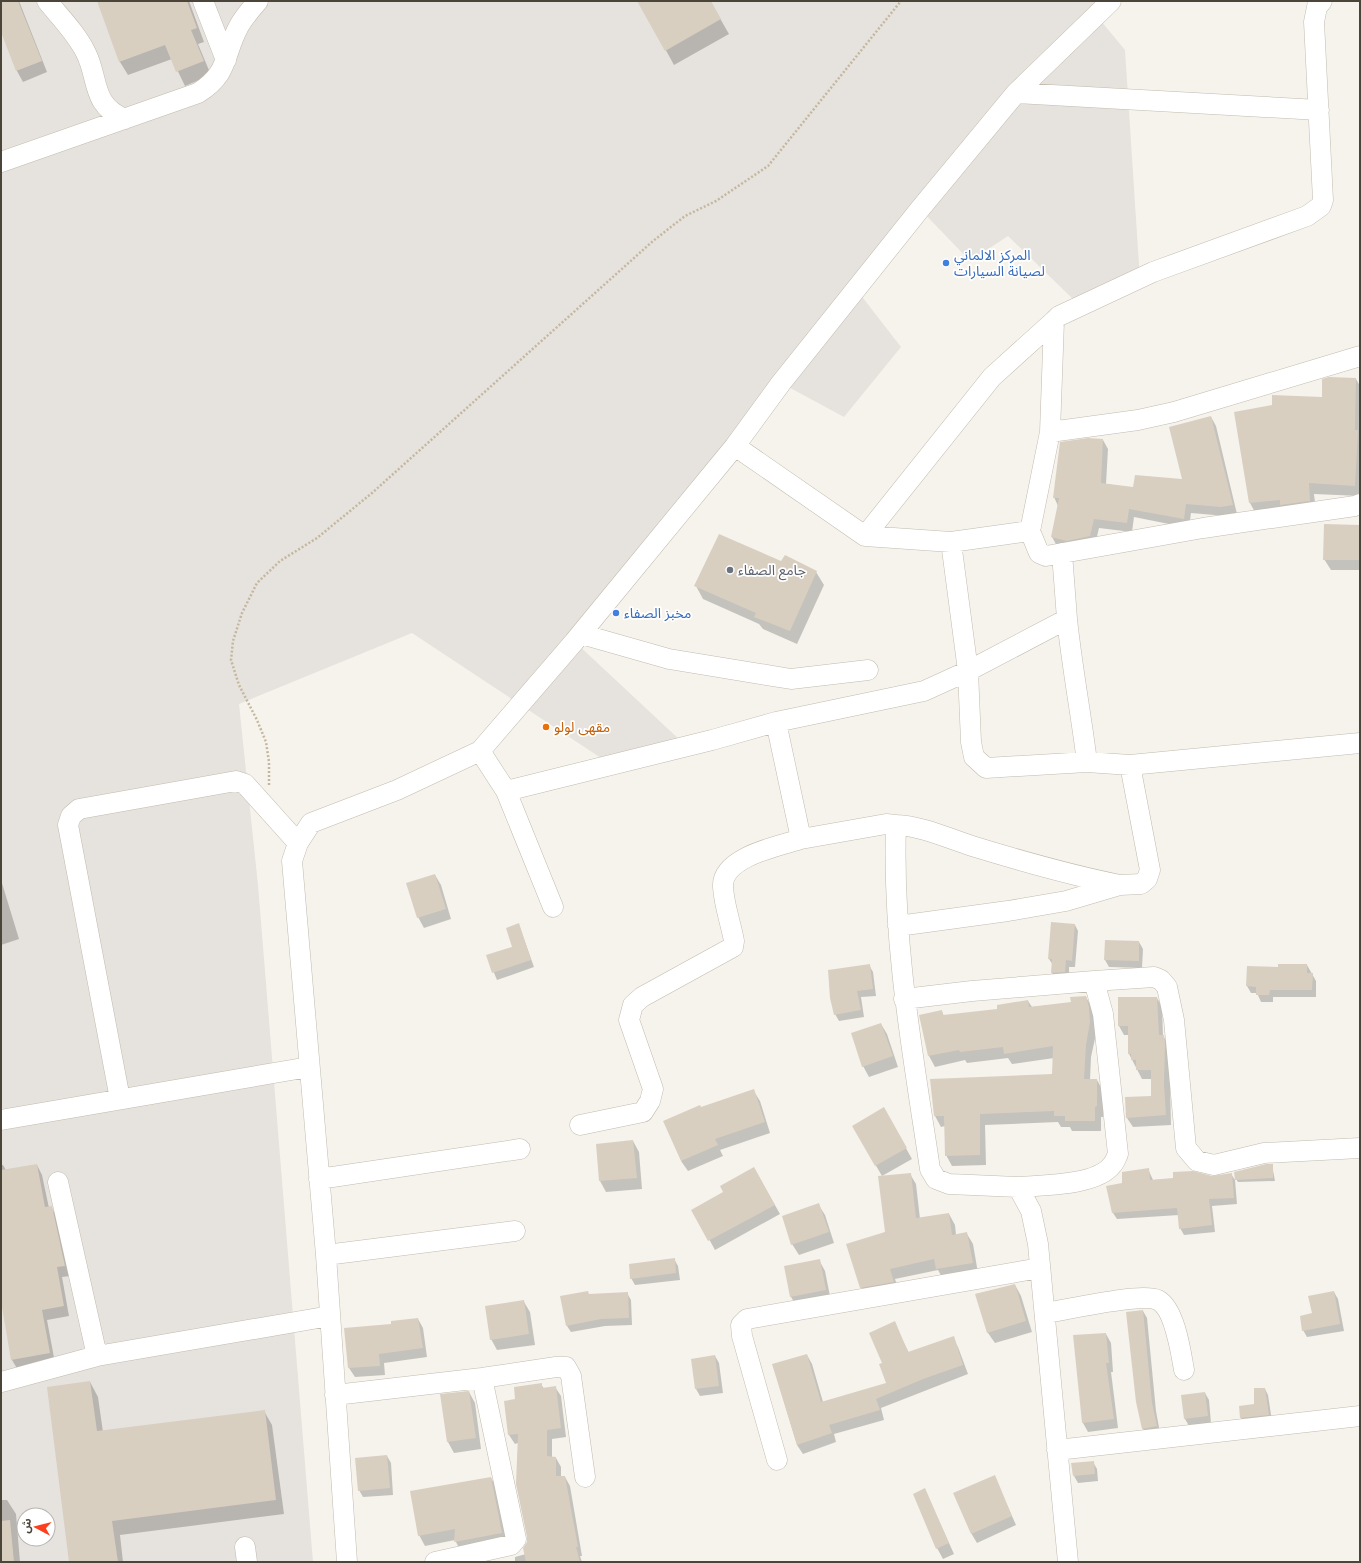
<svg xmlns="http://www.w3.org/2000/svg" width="1361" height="1563" font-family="Quicksand,'Noto Sans Arabic',sans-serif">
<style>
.industrial{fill:#e6e2dd;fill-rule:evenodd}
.shadow{fill:#0003}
.building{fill:#d8cfc1}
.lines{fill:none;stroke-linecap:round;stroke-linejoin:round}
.minor-casing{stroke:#c2bbae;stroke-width:21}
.path{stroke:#c4b79f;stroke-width:2.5;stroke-dasharray:2 2;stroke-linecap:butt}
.minor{stroke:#fff;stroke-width:20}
.shop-dot{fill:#3f7fe0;stroke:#fff;stroke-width:1.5}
.worship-dot{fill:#6b7280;stroke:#fff;stroke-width:1.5}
.food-dot{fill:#e8710a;stroke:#fff;stroke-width:1.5}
.labels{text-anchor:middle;stroke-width:3.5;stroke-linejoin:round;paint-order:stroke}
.shop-label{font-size:14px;fill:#366cbe;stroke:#fff;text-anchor:start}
.worship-label{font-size:14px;fill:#5b616d;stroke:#fff;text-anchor:start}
.food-label{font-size:14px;fill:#c56008;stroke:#fff;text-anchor:start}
</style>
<rect width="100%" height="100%" fill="#f6f3ec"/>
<path class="industrial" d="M1,1h1110l-15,14 29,35 15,230 -66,20 -66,-64 -38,25 -50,-52 -64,80 45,58 -57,70 -63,-34 -206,259 107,100 -78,18 -192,-127 -173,71 19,181 55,677h-312zM24,1515h24v24h-24z"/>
<path class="shadow" d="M1,1h18l28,71 -24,10 -6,-11 -16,-42z
M98,1h91l15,41 -6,2 13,31 -26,11 -13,-27 -44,16 -8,-13z
M639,1h71l19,33 -55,31z
M1356,379l4,7v110l-46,-2 2,17 -60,3 -6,-11 -15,-90 88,-15z
M1211,417l5,9 21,88 -11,2 -35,-3 -2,15 -55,-11 -2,15 -33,-4 -4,17 -38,1 -5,-9 6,-31 -4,-9 49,-57 5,9 -2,35 28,4 50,-8z
M1360,526v44h-29l-7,-11z
M782,562l34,10 8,13 -27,59 -34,-15 -4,-5 -56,-25 -7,-13z
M435,875l6,10 10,34 -27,9 -6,-11z
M1,880l18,59 -18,6z
M519,925l15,42 -37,13 -10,-24 26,-9z
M1075,925l3,6 -3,36h-6v11l-13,1 -4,-6 1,-8 -4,-6z
M1106,941l33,1 4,7 -1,19 -33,-1 -4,-7z
M869,965l4,7 3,24 -15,1 3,20 -25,4 -4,-7z
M1307,965l9,16v16h-43v5h-12l-4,-9h-6l-4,-7 32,-18z
M1086,997l6,11 3,11 1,15 -5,23 -1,23h7l6,11v26h-2v14h-29l-2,-4h-9l-3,-5 -73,3 1,40 -34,1 -6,-11 -1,-29 -4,1 -6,-11 118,-41 1,-17 -42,6 -4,-6 -41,5 -2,-3 -30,7 -6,-11 -9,-40 22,-4 2,4 55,-6 29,-9 4,6 40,-4z
M1157,998l5,9 1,29 6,9 2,80 -38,2 -6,-9 25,-21v-18h-10l-13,-25v-19h-5l-5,-9z
M881,1024l6,10 11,33 -29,10 -6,-11z
M753,1090l7,11 10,32 -50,17 3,6 -35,15 -7,-10 20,-53z
M884,1109l28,50 -30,17 -29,-50z
M633,1141l6,11 3,37 -36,3 -6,-11 -3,-36z
M1,1165h2l3,5 31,-5 5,10 7,33 2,-1 6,10 13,59 -8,1 7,39 -22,4 8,43 -37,7 -6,-10 -11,-63z
M1272,1165l3,16 -37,1 -2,-3z
M754,1168l26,46 -65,36 -22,-40 32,-17z
M1148,1169l5,11 59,-3 19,-3 4,6 2,24 -25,2 3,26 -31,3 -4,-7 -1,-13 -62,4 -4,-6 10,-29z
M910,1174l6,10 4,35 29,-5 6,11 1,10 11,-1 6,10 5,29 -35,6 -5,-9 -43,9 4,13 -32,6 -6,-11z
M818,1204l7,11 9,28 -35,12 -7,-11z
M674,1259l4,7 2,14 -45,5 -4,-7z
M819,1260l6,11 6,30 -33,7 -7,-11 -6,-30z
M1015,1285l6,11 11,36 -37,11 -7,-10 -12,-39z
M1334,1292l4,7 6,32 -37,6 -4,-7 10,-16z
M627,1293l4,7 1,25 -27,1 -34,6 -4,-6 22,-31z
M524,1302l6,10 5,33 -38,5 -6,-11z
M1143,1311l4,7 9,93 4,22 -13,2 -4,-6z
M418,1319l5,9 4,29 -43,6 1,12 -30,2 -6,-9 -3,-39 46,-4z
M894,1323l15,30 44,-15 5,9 10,27 -87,34 3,12 -50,14 2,8 -33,12 -6,-9 -24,-80 34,-10 5,9 11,38 65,-18 -4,-21z
M1106,1334l5,9 2,29h-2l7,56 -30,4 -5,-9 -9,-87z
M715,1356l4,7 4,30 -23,3 -4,-7z
M90,1382l8,15 5,35 161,-21 8,14 12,89 -164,21 3,27h-53z
M541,1384l3,5 11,-2 6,9 5,41 -14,2v19h4l5,9v10h4l5,9 12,70h-2l2,6h-67v-5l11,-3 2,-12 -10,-99 -3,1 -6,-9 7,-35z
M1265,1389l3,6 4,26 -27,3 -4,-6 14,-14z
M469,1392l6,11 6,46 -27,4 -6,-11 -7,-47z
M1205,1393l4,7 2,23 -22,3 -4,-7z
M387,1456l4,7 2,32 -30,2 -4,-7z
M1093,1462l4,7 1,12 -20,2 -4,-7z
M994,1476l22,49 -39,18 -6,-10z
M491,1478l6,10 10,56 -46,8 -6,-12 -30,6 -6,-11z
M925,1490l29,64 -11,5 -6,-11z
M1,1500h6l9,14 4,48h-19z"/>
<path class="building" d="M1,1h17l24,60 -26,10 -15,-39z
M97,1h90l10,27 -6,2 13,31 -28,11 -11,-27 -46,17z
M637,1h74l10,18 -56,32z
M1329,377l27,1 -1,52h3l-3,56 -46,-3 1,18 -30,4v-5l-31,3 -15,-91 38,-7v-10l50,2v-18z
M1211,416l22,89 -12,2 -35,-3 -2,15 -55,-10 -2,14 -33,-4 -4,17 -23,5 -16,-4 8,-39h-6l7,-56 28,-4 15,1 -2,44 32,4 2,-12 47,4 -13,-52z
M1324,524l36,1v35h-37z
M719,534l62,27 4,-6 32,16 -27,60 -36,-14 2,-4 -62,-27z
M435,874l11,35 -29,9 -11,-35z
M1051,922l24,2 -3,37 -6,-1 -1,12 -14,1 1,-14h-4z
M519,923l12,37 -39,13 -6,-18 26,-8 -6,-19z
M1105,940l34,1v20l-35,-1z
M870,964l3,25 -16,2 4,19 -27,5 -4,-17 -2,-28z
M1278,964h29v9h6l-1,17h-42l-1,5h-13v-8l-10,-1 1,-20 31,1z
M1086,996l3,11 1,15 -4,23 -2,34h13v27l-2,1v14h-30v-5h-11v-5l-74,3v41l-35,1 -1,-40h-10l-4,-37 122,-5 1,-28 -49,8 -1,-7 -43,5 -1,-2 -31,6 -9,-41 23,-5 1,5 54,-6v-4l31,-5 1,7 42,-5 -1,-5z
M1118,997h39l2,38h5l1,7 -1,42 2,31 -40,3 -1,-21 26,-1v-26h-15v-10h-5v-6h-3v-28h-10z
M881,1023l12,33 -31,11 -11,-34z
M754,1089l11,33 -50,17 3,6 -37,16 -18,-40 37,-16 1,2z
M884,1107l23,41 -32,18 -23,-40z
M633,1140l4,38 -38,3 -3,-37z
M37,1164l8,43 7,-1 13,60 -8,1 7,39 -22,4 8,43 -39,7 -10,-59v-131z
M1266,1164h7v14l-38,2 -1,-8z
M754,1167l21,38 -67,36 -17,-31 32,-18 -3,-6z
M1149,1168l1,12 23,-2v-6l20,-1 19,5 20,-3 2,25 -25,1 3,26 -33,4 -2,-21 -65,5 -6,-27 16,-3v-11z
M911,1173l5,45 33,-5 3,22 15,-3 6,31 -37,6 -2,-10 -44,10 4,13 -34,6 -14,-44 39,-12 -7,-56z
M819,1203l10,29 -38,13 -9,-29z
M675,1258l1,15 -46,6 -1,-15z
M820,1259l6,31 -36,7 -6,-31z
M1015,1284l11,37 -39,12 -12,-39z
M588,1291l1,3 39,-2 1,26 -28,1 -35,7 -6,-30z
M1334,1291l6,33 -38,7 -2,-15 12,-3 -4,-17z
M524,1300l5,34 -39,6 -5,-34z
M1143,1310l9,93 5,23 -15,3 -6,-27 -10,-90z
M418,1318l5,30 -44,6 1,12 -32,2 -4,-40 47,-4v-3z
M895,1321l13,31 46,-16 9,29 -40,14 -47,20 4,11 -51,15 3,8 -35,12 -25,-81 35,-10 14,48 65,-19 -7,-19 3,-1 -13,-30z
M1106,1333l3,30h-3l8,56 -32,4 -9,-88z
M715,1355l4,31 -24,3 -4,-30z
M90,1381l7,50 168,-21 11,90 -164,21 6,41h-49l-22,-175z
M542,1383v5l14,-2 5,42 -14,2v26l9,1v19h9l13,71h-2l4,15h-54l-3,-14 4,-6v-5l-11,-53 2,-50 -10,1 -4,-34 11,-2 -1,-12z
M1254,1388h11l4,27 -29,3 -1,-12 15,-2z
M469,1391l7,47 -29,4 -7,-48z
M1205,1392l3,24 -24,3 -3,-24z
M387,1455l3,33 -32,3 -3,-33z
M1094,1461l1,13 -22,2 -2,-13z
M995,1475l17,41 -41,18 -18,-41z
M491,1477l11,56 -48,9 1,-13 -37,7 -8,-45z
M925,1488l24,55 -13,6 -23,-55z
M10,1520l4,42h-13v-41z"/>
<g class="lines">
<defs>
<path id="minor" d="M47,1c13,16 30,33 39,52 13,26 5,52 39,66
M203,1l23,59
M1016,93l303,17
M1,162l197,-69c32,-20 25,-38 41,-67 5,-9 12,-17 19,-25
M1050,432l88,-12 36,-8 186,-56
M735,446l130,90 86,6 79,-11 9,22 7,3 157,-28 152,-22 5,-2
M1030,531l20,-99 4,-111 5,-5 94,-44 154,-56 14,-10 2,-6 -9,-178 3,-15 5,-6
M865,536l127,-159 62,-56
M951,542l17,129 3,71 3,15 12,11 101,-6 43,3 230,-22
M1062,553l5,66
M581,634l88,25 122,20 77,-9
M776,722l25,117 85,-15 10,1
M480,751l26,40 206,-51 64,-18 148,-31 44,-20 99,-52c5,48 14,95 20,143
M506,791l47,116
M898,926l110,-15 58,-10 54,-16 21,-1 6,-5 3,-9 -20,-105
M1094,981l60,-4 7,3 6,7 7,33 12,128 11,13 17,4 50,-12 96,-5
M904,999l68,-8 122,-10 9,33 15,140c-2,4 -3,8 -6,11 -16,21 -70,20 -94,22
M120,1099l-52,-274 3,-9 8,-7 157,-28 9,3 53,59
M1,1120l308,-53
M580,1125l63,-13 7,-11 3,-12 -24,-69 4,-15 9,-8 91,-50 1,-6c-3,-17 -10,-36 -11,-54 -2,-30 56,-41 78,-48
M319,1179l201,-30
M58,1182l39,174
M326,1255l189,-24
M1045,1313c22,-3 96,-21 113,-13 17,9 23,53 26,70
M1,1382l96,-26 233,-40
M335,1395l147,-17 74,-11h10l5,9 14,101
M1057,1450l303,-34
M777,1460l-35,-124 -1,-11 6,-6 293,-51
M245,1547l2,15
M347,1562l-21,-307 -34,-394 6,-18 13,-20 86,-33 83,-39 94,-109 161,-196 46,-63 139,-174 96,-116 95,-92
M435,1562l76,-17 5,-6 -34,-161
M1068,1562l-30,-318 -7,-33 -13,-24 -69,-3 -13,-5 -6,-10c-17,-114 -38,-228 -34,-344 26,1 51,13 76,21 49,15 98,29 148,39"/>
</defs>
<use href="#minor" class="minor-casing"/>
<path class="path" d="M269,785v-23l-3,-20 -9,-22 -18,-35 -8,-25 2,-19 9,-28 15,-30 23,-22 37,-23 55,-45 281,-252 32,-25 31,-15 52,-35 133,-165"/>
<use href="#minor" class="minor"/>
</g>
<g class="shop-dot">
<circle cx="946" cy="263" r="4"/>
<circle cx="616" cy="613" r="4"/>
</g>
<circle class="worship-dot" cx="730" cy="570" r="4"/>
<circle class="food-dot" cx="546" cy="727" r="4"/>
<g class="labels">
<g class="shop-label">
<text x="954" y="260">المركز الالماني<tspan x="954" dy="16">لصيانة السيارات</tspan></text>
<text x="624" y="618">مخبز الصفاء</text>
</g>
<g class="worship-label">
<text x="738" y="575">جامع الصفاء</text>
</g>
<g class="food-label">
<text x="554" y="732">مقهى لولو</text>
</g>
</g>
<rect width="1361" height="1563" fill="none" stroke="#4b4439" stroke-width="4"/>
<g transform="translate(36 1527) rotate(277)"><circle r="19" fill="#ffffff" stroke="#b7b4b0"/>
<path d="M0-3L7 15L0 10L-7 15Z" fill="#fc3f1d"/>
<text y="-6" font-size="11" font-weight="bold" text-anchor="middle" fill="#4b4439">ش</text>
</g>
</svg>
